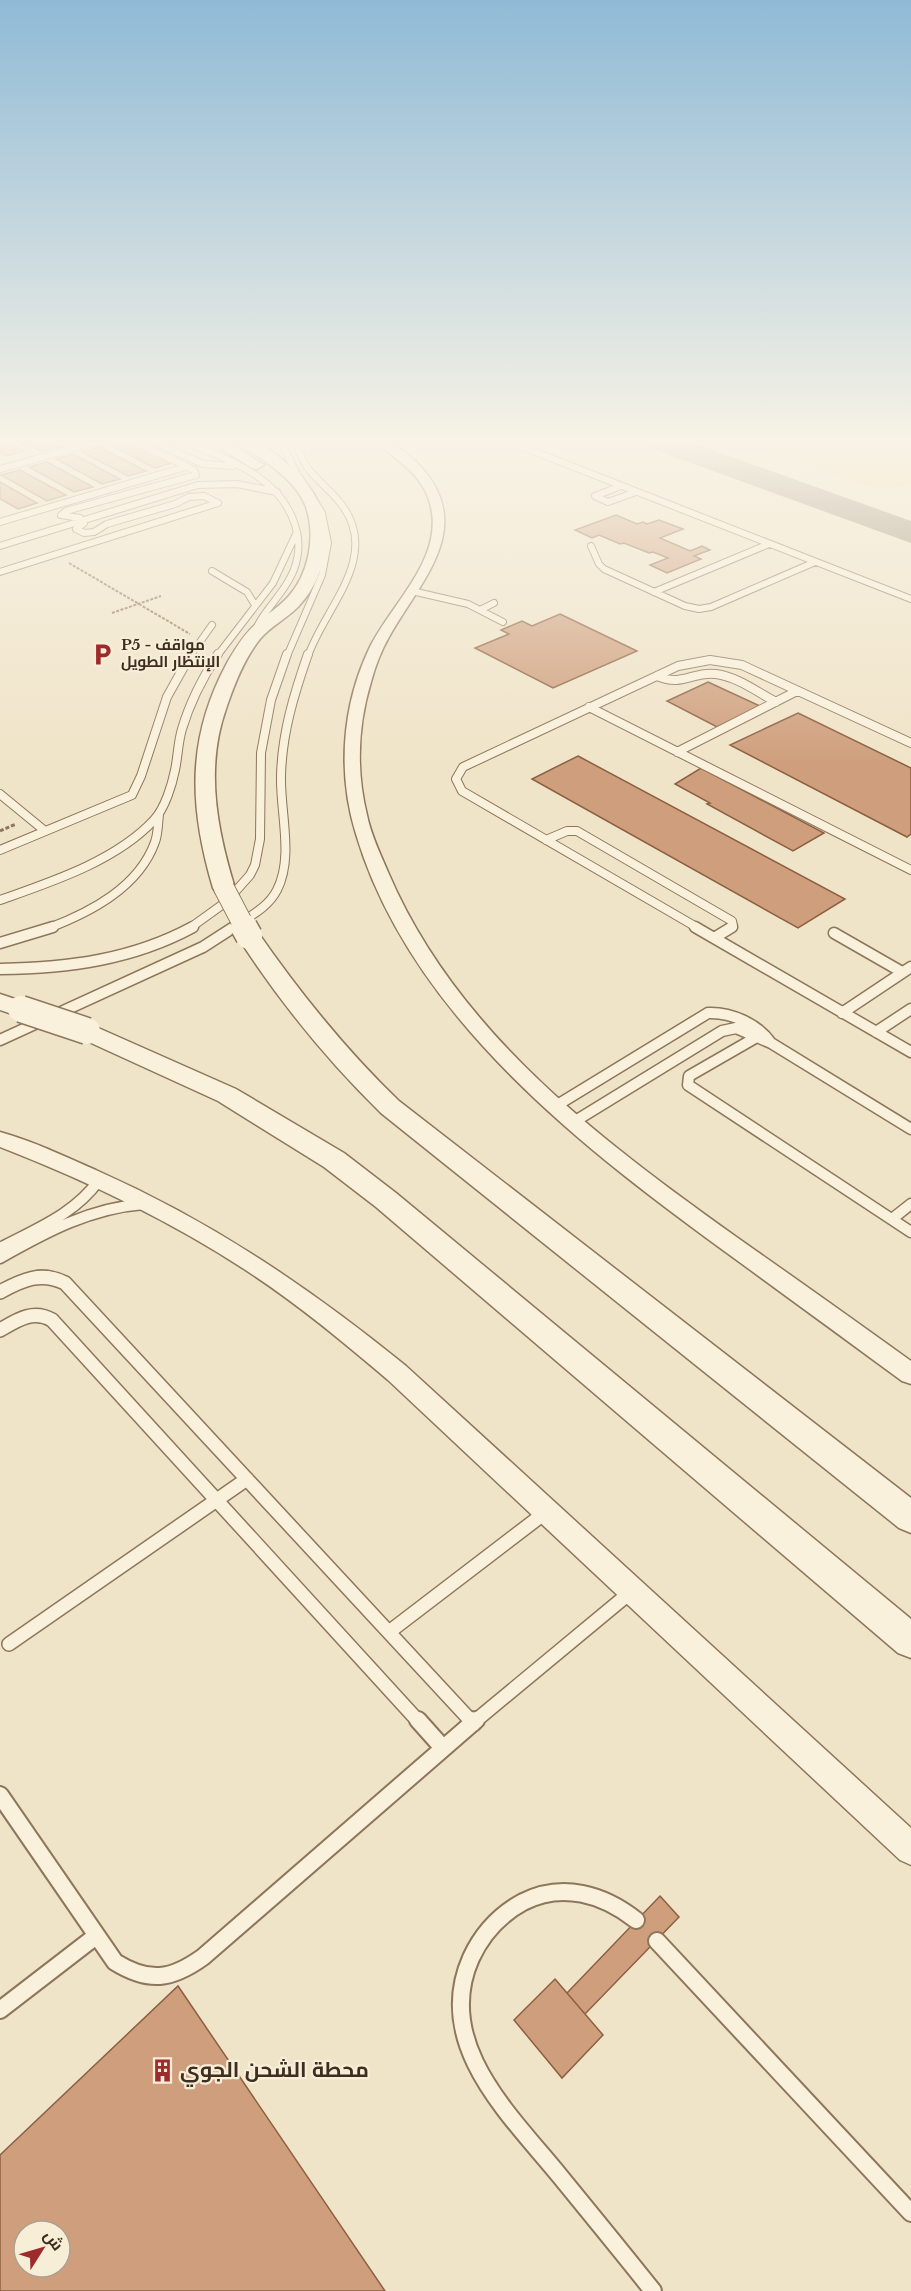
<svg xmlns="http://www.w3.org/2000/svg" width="911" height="2291" font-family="'Libre Baskerville',Cairo,serif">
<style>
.sand{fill:#ecd9a5}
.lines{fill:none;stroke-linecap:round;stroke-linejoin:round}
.taxiway{fill:#968974;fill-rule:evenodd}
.building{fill:#cf9f7d;stroke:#8d5f41;stroke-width:1.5;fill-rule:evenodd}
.service-far4-casing{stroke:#8d765c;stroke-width:8}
.service-far3-casing{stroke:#8d765c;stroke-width:10}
.service-far2-casing{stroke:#8d765c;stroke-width:13}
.service-far1-casing{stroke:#8d765c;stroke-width:16}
.service-casing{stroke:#8d765c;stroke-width:20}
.minor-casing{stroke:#8d765c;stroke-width:3}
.tertiary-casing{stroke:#8d765c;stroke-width:3}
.path-far1{stroke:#8d765c;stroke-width:2;stroke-dasharray:3 1.5;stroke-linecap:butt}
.path{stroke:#8d765c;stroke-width:3;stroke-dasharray:4 2;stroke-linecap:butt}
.service-far4{stroke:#faf1dc;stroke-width:6}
.service-far3{stroke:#faf1dc;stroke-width:8}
.service-far2{stroke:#faf1dc;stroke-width:10}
.service-far1{stroke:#faf1dc;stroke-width:13}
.service{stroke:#faf1dc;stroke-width:16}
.minor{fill:#faf1dc;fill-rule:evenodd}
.tertiary{fill:#faf1dc;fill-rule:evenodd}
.tertiary-bridge-far1-casing{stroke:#8d765c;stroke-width:22;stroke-linecap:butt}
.tertiary-bridge-casing{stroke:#8d765c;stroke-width:29;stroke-linecap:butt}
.tertiary-bridge-far1{stroke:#faf1dc;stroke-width:20}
.tertiary-bridge{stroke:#faf1dc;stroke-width:26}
.labels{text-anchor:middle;stroke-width:4.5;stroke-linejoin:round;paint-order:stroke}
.far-poi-label{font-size:15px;font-weight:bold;fill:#3d2e20;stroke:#f7eed8;text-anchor:start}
.near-poi-label{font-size:21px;font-weight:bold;fill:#3d2e20;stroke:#f7eed8;text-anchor:start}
</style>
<rect width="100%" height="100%" fill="#f0e4c8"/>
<path class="sand" d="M741,442h170v42l-12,3h-29z"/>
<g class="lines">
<path class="taxiway" d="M646,442h44l221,79v22l-261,-95z"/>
</g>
<path class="building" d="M0,442h8l16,9 -18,5 -6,-4z
M22,442h27l9,5 -18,4z
M116,442h14l42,21 -17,5 -47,-24z
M99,447l47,24 -18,5 -46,-24z
M73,454l47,25 -18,5 -46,-25z
M47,462l46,25 -19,5 -45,-25z
M20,470l46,25 -19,6 -46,-26z
M0,482l37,21 -19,6 -18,-10z
M616,515l21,9 6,-2 4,2 12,-4 24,9 -23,9 30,13 12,-5 8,4 -16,6 7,3 -34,14 -17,-8 18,-7 -15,-6 -4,1 -25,-10 -4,1 -21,-9 -7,3 -17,-8z
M560,614l77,37 -84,37 -78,-40 34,-14 -8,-4 21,-9 10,5z
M708,682l52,24 -43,21 -50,-26z
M798,713l113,55v66l-4,3 -177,-92z
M578,756l267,143 -47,29 -266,-149z
M701,768l123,65 -31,18 -86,-47 3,-1 -35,-19z
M660,1896l19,21 -94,97 -18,-21z
M555,1979l48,56 -41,43 -48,-58z
M178,1986l207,305h-385v-136zM24,2231h36v36h-36z"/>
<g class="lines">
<defs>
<path id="service-far4" d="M154,442l49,22 30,2
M186,442c42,18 94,34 109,83 6,17 4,37 -5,53 -11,21 -29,35 -37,58
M281,442l16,32 25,39 6,30 -6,32 -35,81
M295,442c4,8 7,18 12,25 11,15 27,26 37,41 35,51 -20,101 -36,148
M510,442l401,157
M0,469l96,-27
M621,486l-26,10 13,6 28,-10
M80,518l-19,-3 5,-4 130,-36 -2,-5 -60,-28
M0,522l185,-55
M84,523l-8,6 8,4 10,-1 13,-8 68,-20 14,-7 15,-1 14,7
M0,546l198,-61 39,-1 40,8
M591,546l8,18 5,5 81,37 14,3 12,-2 104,-45
M212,571l35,21 8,13
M0,572l218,-69
M412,591l56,13 35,18
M654,592l115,-48
M480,610l14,-7
M190,656l22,-31
M217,656l56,-73 24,-51"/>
<path id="service-far3" d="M657,676c27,11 35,-5 59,-2 22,3 41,18 60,28
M589,707l322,163
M677,752l120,-61
M0,794l45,37
M546,840l21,-9h10l155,90 1,5 -2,2
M0,850l132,-55 9,-19 26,-79 24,-43
M0,900c51,-18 116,-39 154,-80 11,-12 18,-35 21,-50 3,-14 3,-28 7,-41 8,-27 21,-52 36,-75
M49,928c42,-16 90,-41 106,-86 3,-8 3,-19 4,-28
M190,928l36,-26 24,-27 5,-10 5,-26 1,-86 10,-53 16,-46
M232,928c16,-11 36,-20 45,-38 17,-33 3,-78 4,-114 1,-43 13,-82 27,-122
M698,928l-236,-137 -6,-12 7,-12 215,-101 32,-6 32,5 169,78"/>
<path id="service-far2" d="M695,927l216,125
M834,933l68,39
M714,938l18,-11
M0,943l53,-16
M0,969c68,-1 132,-9 193,-42
M842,1013l69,-46
M876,1032l35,-23
M755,1038l-66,38 -1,9 223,147
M0,1040l203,-93 31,-20
M554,1107l154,-94c23,-1 50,11 63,30
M572,1123l150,-92 14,-3 35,15 140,86
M892,1219l19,-15
M0,1248c36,-19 75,-34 99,-68
M0,1258c46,-26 90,-50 144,-54
M38,1276h10"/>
<path id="service-far1" d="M0,1292c22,-12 41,-21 65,-9l407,439
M0,1330c17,-10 33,-21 52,-10l367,402
M389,1632l157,-120
M9,1644l238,-165
M474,1722l158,-131"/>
<path id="service" d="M418,1720l25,28
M471,1720l2,3
M0,1795l115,167c34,21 56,18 88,-5l273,-237
M636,1920c-33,-26 -74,-38 -113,-18 -24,13 -41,32 -52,56 -38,85 38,156 88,217 31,38 63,77 94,116
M657,1941l254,272
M0,2010l96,-74"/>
<path id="minor" d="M377,442c18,0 33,13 45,26 54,61 -3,115 -33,169 -8,14 -14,30 -18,45 -13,43 -15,89 -4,133 4,20 13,38 21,57 70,165 222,275 364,376 53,37 106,75 159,113v23l-9,-3c-54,-40 -109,-80 -164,-120 -149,-108 -327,-242 -382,-427 -19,-61 -14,-128 13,-185 22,-46 79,-93 60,-149 -9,-28 -33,-39 -52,-58z
M0,1132c33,9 66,25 98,39 113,50 212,117 308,195l505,462v37l-11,-5 -512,-480c-46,-39 -93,-78 -144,-111 -77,-50 -159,-89 -244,-122z"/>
<path id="tertiary" d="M210,442h17l37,23 -7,4 -5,-1z
M237,442c6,0 13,-1 18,1 17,6 36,23 47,35 34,37 30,93 -4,129 -12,12 -27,19 -38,32 -16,20 -26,46 -34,70 -21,59 -9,121 9,179l-3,5 -8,2 -8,-2 -3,-5c-24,-81 -27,-149 14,-225 8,-14 17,-29 30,-40 10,-9 22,-16 31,-26 21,-23 28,-61 18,-90 -9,-23 -31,-39 -50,-52 -7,-4 -14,-7 -19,-13z
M249,929l8,2c43,62 88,118 142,170l512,397v35l-12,-5 -518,-415c-55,-54 -102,-112 -144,-177l4,-5z
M0,994l30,10 3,5 -3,5 -9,3 -21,-7z
M87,1023l149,66 108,64 52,40 515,426v39l-13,-5 -522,-446 -52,-40 -106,-66 -140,-64 -3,-6 3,-6z"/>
</defs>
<use href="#service-far4" class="service-far4-casing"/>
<use href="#service-far3" class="service-far3-casing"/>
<use href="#service-far2" class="service-far2-casing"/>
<use href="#service-far1" class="service-far1-casing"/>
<use href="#service" class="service-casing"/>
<use href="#minor" class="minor-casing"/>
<use href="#tertiary" class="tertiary-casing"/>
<path class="path-far1" d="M69,563l121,71
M112,613l49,-17"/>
<path class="path" d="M0,831l16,-7"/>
<use href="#service-far4" class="service-far4"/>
<use href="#service-far3" class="service-far3"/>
<use href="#service-far2" class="service-far2"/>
<use href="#service-far1" class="service-far1"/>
<use href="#service" class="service"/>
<use href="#minor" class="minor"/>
<use href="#tertiary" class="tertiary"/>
<defs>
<path id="tertiary-bridge-far1" d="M224,888l21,40"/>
<path id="tertiary-bridge" d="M244,927l5,9
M21,1009l66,22"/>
</defs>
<use href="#tertiary-bridge-far1" class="tertiary-bridge-far1-casing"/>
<use href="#tertiary-bridge" class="tertiary-bridge-casing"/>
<use href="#tertiary-bridge-far1" class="tertiary-bridge-far1"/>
<use href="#tertiary-bridge" class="tertiary-bridge"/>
</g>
<linearGradient id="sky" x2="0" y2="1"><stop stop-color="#8fbad6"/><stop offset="0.58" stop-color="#f8f3e6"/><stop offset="1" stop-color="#f8f3e6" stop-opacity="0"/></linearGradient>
<rect width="911" height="763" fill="url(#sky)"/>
<defs>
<symbol id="parking-bare" viewBox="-9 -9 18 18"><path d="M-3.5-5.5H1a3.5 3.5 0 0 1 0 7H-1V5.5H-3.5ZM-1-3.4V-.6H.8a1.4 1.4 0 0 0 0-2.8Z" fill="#9e2a2b" stroke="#f7eed8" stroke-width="2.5" paint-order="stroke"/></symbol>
<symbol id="building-bare" viewBox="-9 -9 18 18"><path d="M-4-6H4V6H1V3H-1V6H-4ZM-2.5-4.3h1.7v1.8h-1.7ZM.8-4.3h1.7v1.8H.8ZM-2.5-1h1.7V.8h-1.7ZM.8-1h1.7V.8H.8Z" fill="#9e2a2b" stroke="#f7eed8" stroke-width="2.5" paint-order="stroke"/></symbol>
</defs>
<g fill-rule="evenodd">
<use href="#parking-bare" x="86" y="638" width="33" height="33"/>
<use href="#building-bare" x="146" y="2054" width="33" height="33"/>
</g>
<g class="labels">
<g class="far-poi-label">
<text x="121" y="650">P5 - مواقف<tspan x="121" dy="17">الإنتظار الطويل</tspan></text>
</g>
<g class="near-poi-label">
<text x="180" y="2077">محطة الشحن الجوي</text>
</g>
</g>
<g transform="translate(42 2249) rotate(53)"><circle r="28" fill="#f7eed8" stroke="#ada18e" stroke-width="1.5"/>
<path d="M0-4.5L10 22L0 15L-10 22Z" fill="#9e2a2b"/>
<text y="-9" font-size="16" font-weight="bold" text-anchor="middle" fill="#3d2e20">ش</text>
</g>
</svg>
